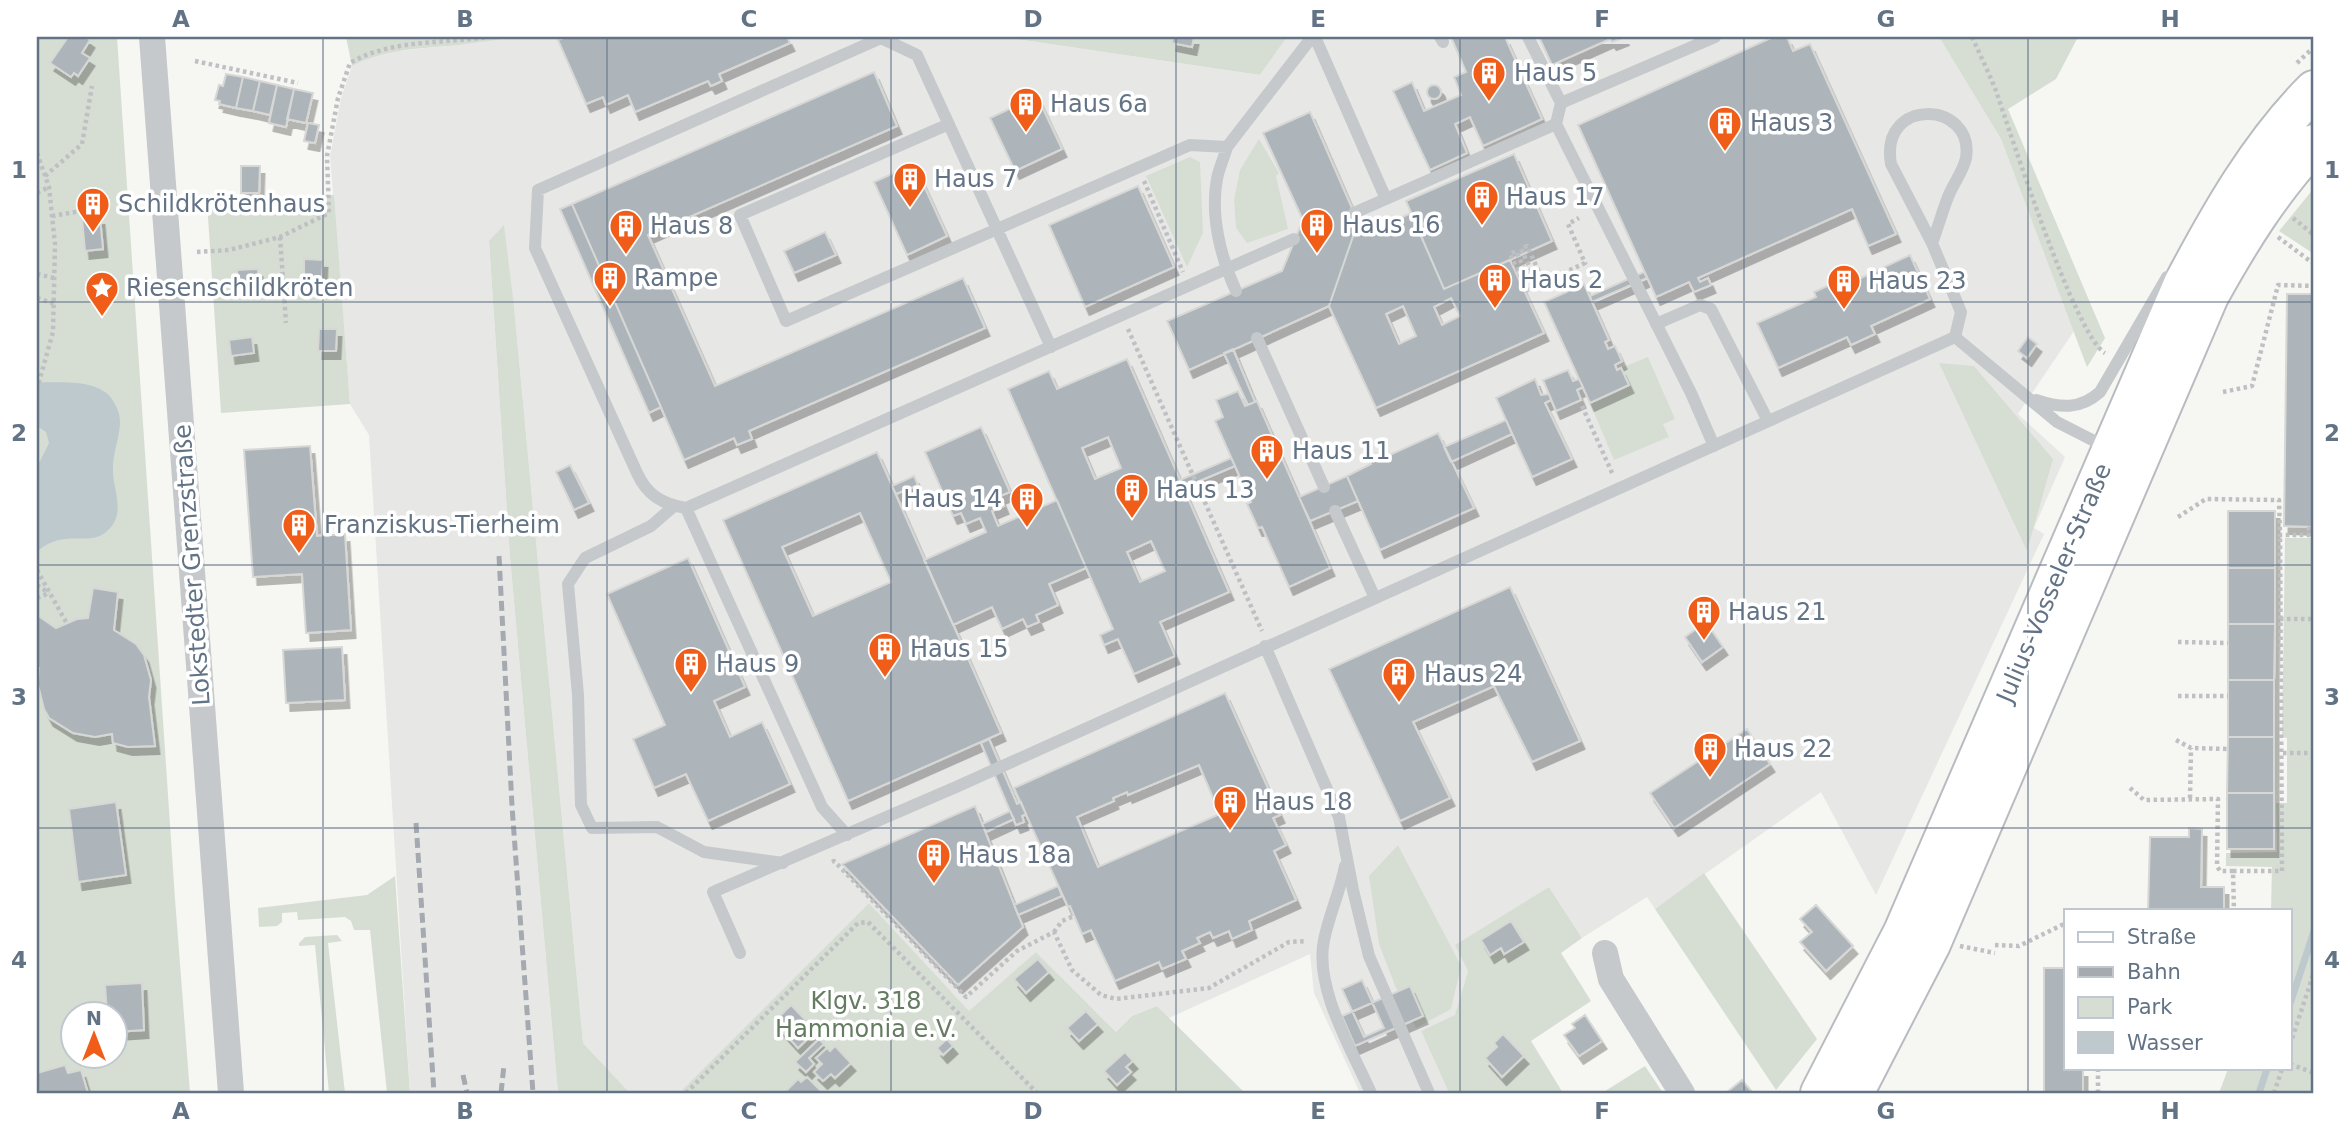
<svg xmlns="http://www.w3.org/2000/svg" width="2351" height="1130" font-family="'DejaVu Sans',sans-serif">
<style>
.built{fill:#e7e8e6}
.green{fill:#d6ded3;fill-rule:evenodd}
.water{fill:#bec9ce}
.lines{fill:none;stroke-linecap:round;stroke-linejoin:round}
.stream{stroke:#bec9ce;stroke-width:7}
.building{fill:#adb5bb;stroke:#d7d8d5;stroke-width:2;fill-rule:evenodd;filter:url(#shadow)}
.primary-casing{stroke:#b8bcc0;stroke-width:42}
.path{stroke:#bfc0c3;stroke-width:4.5;stroke-dasharray:3.5 3.5;stroke-linecap:butt}
.lane{stroke:#c5c9cc;stroke-width:12}
.street{stroke:#c5c9cc;stroke-width:26}
.primary{stroke:#fff;stroke-width:38}
.rail{stroke:#a5aab1;stroke-width:5;stroke-dasharray:10 5;stroke-linecap:butt}
.grid{fill:none;stroke:#637386;stroke-width:2;stroke-opacity:0.55}
.labels{text-anchor:middle;stroke-width:7;stroke-linejoin:round;paint-order:stroke}
.poi-label{font-size:24px;fill:#637386;stroke:#fff;text-anchor:start}
.street-label{font-size:24px;fill:#637386;stroke:#fff}
.park-label{font-size:24px;fill:#657c62;stroke:#fff}
.neatline{fill:none;stroke:#637386;stroke-width:2.5}
.grid-label{font-size:23px;text-anchor:middle;font-weight:bold;fill:#637386}
</style>
<defs>
<filter id="shadow"><feDropShadow dx="4.5" dy="8" stdDeviation="0" flood-color="#0004"/></filter>
</defs>
<rect width="100%" height="100%" fill="#f6f6f2"/>
<path class="built" d="M506,37h497l257,38 27,-38h652l62,102 73,192 -56,83 47,43 -31,71 10,6 -168,361 -55,-103 -166,117 -8,-12 -65,41 -33,-51 -81,84 -13,45 -34,15 28,62h-89l-46,-100 -4,-39 -141,64 -12,-12 -25,10 -16,16 -80,-80 -67,60 -100,-109 -190,190h-49l-47,-50 -69,-737 -25,-64 21,315 48,536h-148l-41,-658 -19,-31 -20,-248 11,-58 11,-32 15,-8 23,-6 75,-8z"/>
<path class="green" d="M37,37h80l58,862 15,194h-153zM74,1014h42v42h-42z
M346,37h160c-9,4 -22,4 -32,6 -41,6 -84,3 -122,23z
M1003,37h284l-27,38z
M1939,37h139l-22,42 -48,30 97,229 -18,29 -86,-228z
M1259,139l20,34 -3,3 12,53 -41,14 -11,-15 -2,-28 6,-30z
M1190,157l10,5 3,71 -16,34 -41,-91z
M2314,188v66l-35,-23z
M334,195l16,209 -129,9 -14,-211z
M504,225l10,81 69,737 47,50h-72l-48,-536 -21,-316z
M1648,357l27,62 -12,5 6,13 -55,23 -24,-57 39,-18 -8,-17z
M1939,363l35,3 79,93 -26,92z
M2285,538h29v555h-95l9,-24h62v-158h-19l1,-44 -46,-1v-13l51,-1 -1,-49h11v-65l-5,-1z
M1398,845l63,121 -10,43 -35,19 -20,-40 -17,-44 -10,-68z
M1704,873l113,166 -41,51 -121,-181z
M395,876l15,217h-23l-17,-163h-16l-3,-9 -6,-4 -47,3 -1,-8 -15,1v9l-5,4 -18,1 -1,-19 109,-13z
M1549,887l33,51 -21,15 30,48 -60,40 32,52h-114l-28,-62 34,-16 13,-44 -13,-26z
M869,903l100,108 67,-59 80,80 16,-16 25,-10 88,87h-566z
M337,935l5,6 -14,2 17,150h-16l-14,-148 -16,1v-3l6,-6z
M1645,1066l18,27h-61z"/>
<path class="water" d="M37,382c20,1 50,-3 68,10 6,4 12,14 14,22 4,16 -6,36 -6,53 -1,15 7,33 4,47 -1,7 -6,14 -11,18 -18,15 -43,-4 -69,20v-85l12,-24 -3,-11 -9,-6z"/>
<g class="lines">
<path class="stream" d="M2290,1004l24,-73
M2259,1093l8,-24"/>
</g>
<path class="building" d="M68,37h18l4,3 -8,13 8,5 -12,18 -4,-3 -3,4 -21,-14z
M566,37h221l3,6 -71,31 3,7 -11,5 -3,-5 -73,31 -7,-17 -22,10 -3,-8 -17,7 -28,-64z
M1173,37h21l-2,10 -20,-4z
M1451,37h54l37,82 -59,27 -13,-29 -15,7 12,29 -37,17 -37,-79 19,-9 12,29 37,-16 -7,-18 12,-5z
M1539,37h86l-13,5 -2,-3 -58,26z
M1773,37h14l6,14 17,-7 86,190 -28,12 -16,-37 -154,69 2,4 8,-4 3,7 -17,7 -5,-10 -33,15 -78,-172z
M874,72l23,54 -249,109 67,151 248,-108 22,50 -236,103 3,8 -15,6 -3,-7 -50,22 -112,-256z
M226,74l17,3 -7,31 -17,-4 1,-3 -5,-1 4,-15 4,1z
M243,77l17,4 -7,30 -17,-3z
M260,81l17,4 -7,30 -17,-4z
M277,85l17,4 -8,38 -17,-4z
M1427 92a7 7 0 1 1 14 0a7 7 0 1 1-14 0Z
M294,89l19,4 -7,30 -19,-4z
M1037,96l25,53 -47,22 -25,-53z
M1310,112l48,110 -29,84 -140,64 -22,-49 115,-50 21,-51 -40,-87z
M308,123l11,2 -4,18 -11,-2z
M1514,154l38,87 -108,48 -38,-88z
M914,164l33,72 -40,19 -33,-73z
M241,166h19l-1,27h-18z
M1138,186l36,81 -89,40 -36,-82z
M572,204l89,203 -12,6 -89,-204z
M1411,213l33,76 66,-29 34,73 -168,75 -47,-102 29,-84 29,2zM1451,298l9,18 -18,9 -8,-18zM1403,306l13,30 -17,8 -13,-30z
M100,217l3,32 -18,2 -3,-33z
M825,232l11,23 -42,18 -10,-22z
M1910,255l20,44 -59,27 4,8 -24,11 -4,-8 -69,31 -21,-45 59,-26 -2,-5 44,-20 3,6z
M304,259l19,1 -1,19h-18z
M258,269l1,17 -21,1 -1,-17z
M1644,272l3,6 -55,24 -2,-6z
M1584,284l25,56 -4,2 3,7 7,-3 7,15 -7,4 2,5 4,-2 8,17 -39,18 -46,-101z
M2287,294h27v233l-30,-1z
M319,329h18l-1,22h-18z
M252,337l2,16 -23,3 -2,-16z
M2028,337l9,7 -10,14 -9,-7z
M1233,349l22,53 -7,3 -24,-52z
M1127,359l102,233 -69,30 15,34 -41,18 -16,-35 -14,6 -4,-10 13,-6 -105,-240 41,-18 8,18zM1108,437l13,31 -26,11 -13,-31zM1151,541l14,30 -25,11 -13,-30z
M1568,370l5,11 6,-2 4,8 -6,3 4,10 -25,11 -13,-31z
M1535,379l6,16 8,-1 2,6 -6,3 27,56 -40,18 -36,-79z
M1238,391l7,15 12,-5 73,167 -41,19 -27,-60 -4,1 -11,-24 4,-2 -36,-81 8,-4 -7,-17z
M1506,420l6,14 -61,28 -7,-15z
M981,427l29,65 -10,4 4,10 -12,5 6,15 59,-26 29,68 -37,16 9,21 -22,10 3,7 -12,5 -4,-8 -21,10 -10,-22 -39,18 -29,-65 62,-28 -6,-14 -14,6 -5,-11 -8,3 -28,-64z
M1438,433l36,75 -94,42 -33,-74 24,-12 -3,-7 11,-4 2,6z
M310,446l7,90 28,-2 6,96 -45,3 -4,-59 -49,3 -9,-127z
M877,452l124,281 -153,68 -125,-281zM860,513l31,69 -78,34 -31,-69z
M1231,458l4,8 -52,22 -3,-8z
M570,465l19,38 -15,7 -18,-38z
M914,476l4,9 -22,9 -4,-8z
M1347,476l11,25 -48,20 -11,-24z
M2228,511h47v57h-47z
M688,558l57,129 -31,14 16,36 32,-15 28,62 -82,37 -22,-47 -32,14 -21,-49 32,-14 -58,-131z
M2228,568h47v56h-47z
M1510,587l70,154 -48,21 -38,-76 -81,36 37,76 -50,23 -71,-152z
M93,588l25,4 -4,38 22,14 8,11 7,25 -2,17 6,49 -27,1 -15,-4 -1,-9 -17,3 -22,-4 -24,-15 -5,-9 -6,-24 1,-17h-2v-53l19,13 21,-9 11,-1z
M1706,622l17,25 -21,15 -17,-25z
M2228,624h47l-1,56h-46z
M342,647l3,53 -59,3 -3,-53z
M2228,680h46v57h-46z
M1225,693l55,122 -7,3 13,27 -12,6 22,49 -47,21 3,9 -20,9 -3,-8 -16,7 -3,-6 -13,6 3,5 -18,8 4,8 -24,10 -3,-7 -44,19 -24,-51 -9,4 -12,-28 -2,1 -54,-119zM1199,765l21,49 -122,53 -21,-50 37,-16 -1,-3 14,-6 1,3z
M1747,729l23,35 -96,64 -24,-35z
M2228,737h46v56h-47z
M989,739l28,65 4,-2 5,12 -4,2 2,6 -8,3 -35,-82z
M2227,793h47v56h-47z
M116,802l10,73 -48,7 -9,-73z
M975,806l48,121 -65,58 -116,-121z
M1010,811l4,8 -28,13 -4,-8z
M2189,828l13,1 -1,58h23v22l-76,2 2,-74h39z
M1058,886l4,10 -44,19 -4,-10z
M1816,905l37,41 -27,25 -26,-29 12,-10 -12,-13z
M1511,921l13,21 -20,12 -3,-6 -11,7 -9,-15z
M1038,959l11,13 -23,21 -12,-14z
M2044,968h22v101h17v24h-39z
M1362,980l22,48 -20,9 -22,-48z
M142,983l2,47 -28,2v-18h-9l-2,-29z
M1410,986l13,30 -68,30 -13,-30z
M791,1005l25,26 -18,17 -24,-26z
M1086,1011l12,13 -19,17 -12,-13z
M1585,1015l17,26 -23,15 -15,-21 11,-7 -3,-4z
M1503,1034l21,22 -22,21 -17,-19 12,-11 -3,-4z
M819,1039l5,5 -15,14 5,6 -8,8 -11,-10z
M947,1039l6,7 -10,9 -6,-7z
M835,1046l16,17 -16,15 -4,-4 -8,7 -9,-9 8,-8 -6,-6 11,-10 3,3z
M1125,1052l8,9 -7,6 5,5 -14,13 -13,-14z
M65,1065l3,8 13,-3 7,23h-51v-20z
M807,1077l16,16h-39l14,-14 3,3z
M1742,1080l11,13h-27z"/>
<g class="lines">
<defs>
<path id="primary" d="M1820,1093l83,-161 280,-648c36,-68 76,-139 131,-194
M1854,1093l77,-149 278,-648c31,-56 62,-106 105,-152"/>
</defs>
<use href="#primary" class="primary-casing"/>
<path class="path" d="M1972,37c8,18 17,36 24,54 15,43 79,245 109,262
M195,61l103,22
M2297,63l17,-16
M37,153l12,34 6,57 -2,88 -16,57
M45,176l37,-32 10,-58
M1144,181l39,91
M37,193l12,-6
M52,216l35,-6
M2293,218l21,17
M280,237l6,86
M2278,237l36,27
M197,252l32,-2 51,-13 49,-24 -2,-57 11,-58 12,-35c41,-24 92,-19 138,-26
M37,274l17,4
M1527,290l-17,-36 6,-3 12,26 5,-3 -12,-25 6,-3 13,28
M1525,291l60,-28 -17,-39 11,-6
M37,298l18,6
M1128,329l134,302
M2223,392l29,-6 26,-101 36,1
M1582,406l31,69
M2178,517l28,-18 73,1 1,35h34
M2308,527l4,8
M37,570l29,52
M37,585l12,8
M37,598l12,-5
M2280,619h34
M2178,642l50,1
M2178,696h50
M2176,740l15,8 37,1
M2283,753h31
M2130,788l14,12 74,-1 -1,67 3,5h13l1,40
M2190,798l1,-50
M832,862l2,-1 132,136 51,-46 37,-19 18,38 29,25 15,4 93,-11 80,-46 18,-1
M2233,871h49l-2,-336
M1054,932l8,-11 12,-5
M1995,945l24,1 47,-23
M1960,946l35,7
M2290,1045l24,-73
M2290,1064l24,9
M686,1093l172,-170 10,-1 169,171
M2098,1093v-24
M2274,1093l8,-24"/>
<path class="lane" d="M1315,37l71,162
M1440,37l3,5
M1528,37l33,66
M949,124l-209,91 46,106 404,-176 37,2 85,-110
M1227,147c-3,11 -8,21 -10,32 -7,37 4,79 19,112
M1354,213l202,-89
M1932,243c6,-15 10,-31 16,-46 5,-13 15,-25 18,-39 9,-57 -87,-62 -75,6l41,79 29,69 -6,25
M1656,324l44,-19 11,4 57,112
M1257,338l67,149
M1051,347l-134,-292 -36,-17 -343,152 -3,58 102,225c10,22 25,31 49,35l608,-269
M2036,400c24,8 44,10 64,-8l67,-115
M1714,446l-23,-53 -135,-269 5,-21 154,-66
M674,506l-23,20 -66,32 -17,26 10,111 3,110 11,23 65,-1 47,25 79,11
M686,508l136,299 25,28
M1335,511l40,87
M1265,646l74,171 14,73 16,66 60,137
M1345,866c-5,26 -16,49 -21,74 -10,48 28,110 47,153
M740,953l-27,-61 243,-105 999,-450 102,85 51,26"/>
<path class="street" d="M152,37l79,1056
M1605,953l6,26 71,114"/>
<use href="#primary" class="primary"/>
<path class="rail" d="M499,556l13,250 21,287
M416,823l18,270
M463,1075l4,18
M501,1093l3,-28"/>
</g>
<path class="grid" d="M323,37v1056M607,37v1056M891,37v1056M1176,37v1056M1460,37v1056M1744,37v1056M2028,37v1056M37,302h2277M37,565h2277M37,828h2277"/>
<defs>
<symbol id="building-pin" viewBox="-11 -11 22 30"><path d="M0 17L-7.5 6A9.5 9.5 0 1 1 7.5 6Z" fill="#f05d18" stroke="#fff"/><path d="M-4-6H4V6H1V3H-1V6H-4ZM-2.5-4.3h1.7v1.8h-1.7ZM.8-4.3h1.7v1.8H.8ZM-2.5-1h1.7V.8h-1.7ZM.8-1h1.7V.8H.8Z" fill="#fff"/></symbol>
<symbol id="sight-pin" viewBox="-11 -11 22 30"><path d="M0 17L-7.5 6A9.5 9.5 0 1 1 7.5 6Z" fill="#f05d18" stroke="#fff"/><path d="M0-6L1.8-2.2L6-1.7L2.9 1.2L3.7 5.4L0 3.3L-3.7 5.4L-2.9 1.2L-6-1.7L-1.8-2.2Z" fill="#fff"/></symbol>
</defs>
<g fill-rule="evenodd">
<use href="#building-pin" x="1470" y="54" width="38" height="52"/>
<use href="#building-pin" x="1007" y="85" width="38" height="52"/>
<use href="#building-pin" x="1706" y="104" width="38" height="52"/>
<use href="#building-pin" x="891" y="160" width="38" height="52"/>
<use href="#building-pin" x="1463" y="178" width="38" height="52"/>
<use href="#building-pin" x="74" y="185" width="38" height="52"/>
<use href="#building-pin" x="1298" y="206" width="38" height="52"/>
<use href="#building-pin" x="607" y="207" width="38" height="52"/>
<use href="#building-pin" x="591" y="259" width="38" height="52"/>
<use href="#building-pin" x="1476" y="261" width="38" height="52"/>
<use href="#building-pin" x="1825" y="262" width="38" height="52"/>
<use href="#sight-pin" x="83" y="269" width="38" height="52"/>
<use href="#building-pin" x="1248" y="432" width="38" height="52"/>
<use href="#building-pin" x="1113" y="471" width="38" height="52"/>
<use href="#building-pin" x="1008" y="480" width="38" height="52"/>
<use href="#building-pin" x="280" y="506" width="38" height="52"/>
<use href="#building-pin" x="1685" y="593" width="38" height="52"/>
<use href="#building-pin" x="866" y="630" width="38" height="52"/>
<use href="#building-pin" x="672" y="645" width="38" height="52"/>
<use href="#building-pin" x="1380" y="655" width="38" height="52"/>
<use href="#building-pin" x="1691" y="730" width="38" height="52"/>
<use href="#building-pin" x="1211" y="783" width="38" height="52"/>
<use href="#building-pin" x="915" y="836" width="38" height="52"/>
</g>
<g class="labels">
<g class="poi-label">
<text x="1514" y="81">Haus 5</text>
<text x="1050" y="112">Haus 6a</text>
<text x="1750" y="131">Haus 3</text>
<text x="934" y="187">Haus 7</text>
<text x="1506" y="205">Haus 17</text>
<text x="118" y="212">Schildkrötenhaus</text>
<text x="1342" y="233">Haus 16</text>
<text x="650" y="234">Haus 8</text>
<text x="634" y="286">Rampe</text>
<text x="1520" y="288">Haus 2</text>
<text x="1868" y="289">Haus 23</text>
<text x="126" y="296">Riesenschildkröten</text>
<text x="1292" y="459">Haus 11</text>
<text x="1156" y="498">Haus 13</text>
<text x="1002" y="507" text-anchor="end">Haus 14</text>
<text x="324" y="533">Franziskus-Tierheim</text>
<text x="1728" y="620">Haus 21</text>
<text x="910" y="657">Haus 15</text>
<text x="716" y="672">Haus 9</text>
<text x="1424" y="682">Haus 24</text>
<text x="1734" y="757">Haus 22</text>
<text x="1254" y="810">Haus 18</text>
<text x="958" y="863">Haus 18a</text>
</g>
<g class="street-label">
<text transform="translate(192 565) rotate(-94)" y="8">Lokstedter Grenzstraße</text>
<text transform="translate(2054 583) rotate(-67)" y="8">Julius-Vosseler-Straße</text>
</g>
<g class="park-label">
<text x="866" y="1009">Klgv. 318<tspan x="866" dy="28">Hammonia e.V.</tspan></text>
</g>
</g>
<rect width="2351" height="1130" fill="none" stroke="#ffffff" stroke-width="77"/>
<rect x="2064" y="909" width="228" height="161" fill="#ffffff" stroke="#c1c7cf" stroke-width="2"/>
<rect x="2078" y="932" width="35" height="10" fill="#ffffff" stroke="#c1c7cf" stroke-width="2"/>
<text x="2127" y="944" font-size="21" fill="#637386">Straße</text>
<rect x="2078" y="967" width="35" height="10" fill="#a5aab1" stroke="#c1c7cf" stroke-width="2"/>
<text x="2127" y="979" font-size="21" fill="#637386">Bahn</text>
<rect x="2078" y="997" width="35" height="21" fill="#d6ded3" stroke="#c1c7cf" stroke-width="2"/>
<text x="2127" y="1014" font-size="21" fill="#637386">Park</text>
<rect x="2078" y="1032" width="35" height="21" fill="#bec9ce" stroke="#c1c7cf" stroke-width="2"/>
<text x="2127" y="1050" font-size="21" fill="#637386">Wasser</text>
<g transform="translate(94 1035)"><circle r="33" fill="#ffffff" stroke="#c1c7cf" stroke-width="2"/>
<path d="M0-5L12 26L0 18L-12 26Z" fill="#f05d18"/>
<text y="-10" font-size="19" font-weight="bold" text-anchor="middle" fill="#637386">N</text>
</g>
<rect x="38" y="38" width="2274" height="1054" class="neatline"/>
<g class="grid-label">
<text x="181" y="27">A</text>
<text x="465" y="27">B</text>
<text x="749" y="27">C</text>
<text x="1033" y="27">D</text>
<text x="1318" y="27">E</text>
<text x="1602" y="27">F</text>
<text x="1886" y="27">G</text>
<text x="2170" y="27">H</text>
<text x="19" y="178">1</text>
<text x="2332" y="178">1</text>
<text x="19" y="441">2</text>
<text x="2332" y="441">2</text>
<text x="19" y="705">3</text>
<text x="2332" y="705">3</text>
<text x="19" y="968">4</text>
<text x="2332" y="968">4</text>
<text x="181" y="1119">A</text>
<text x="465" y="1119">B</text>
<text x="749" y="1119">C</text>
<text x="1033" y="1119">D</text>
<text x="1318" y="1119">E</text>
<text x="1602" y="1119">F</text>
<text x="1886" y="1119">G</text>
<text x="2170" y="1119">H</text>
</g>
</svg>
